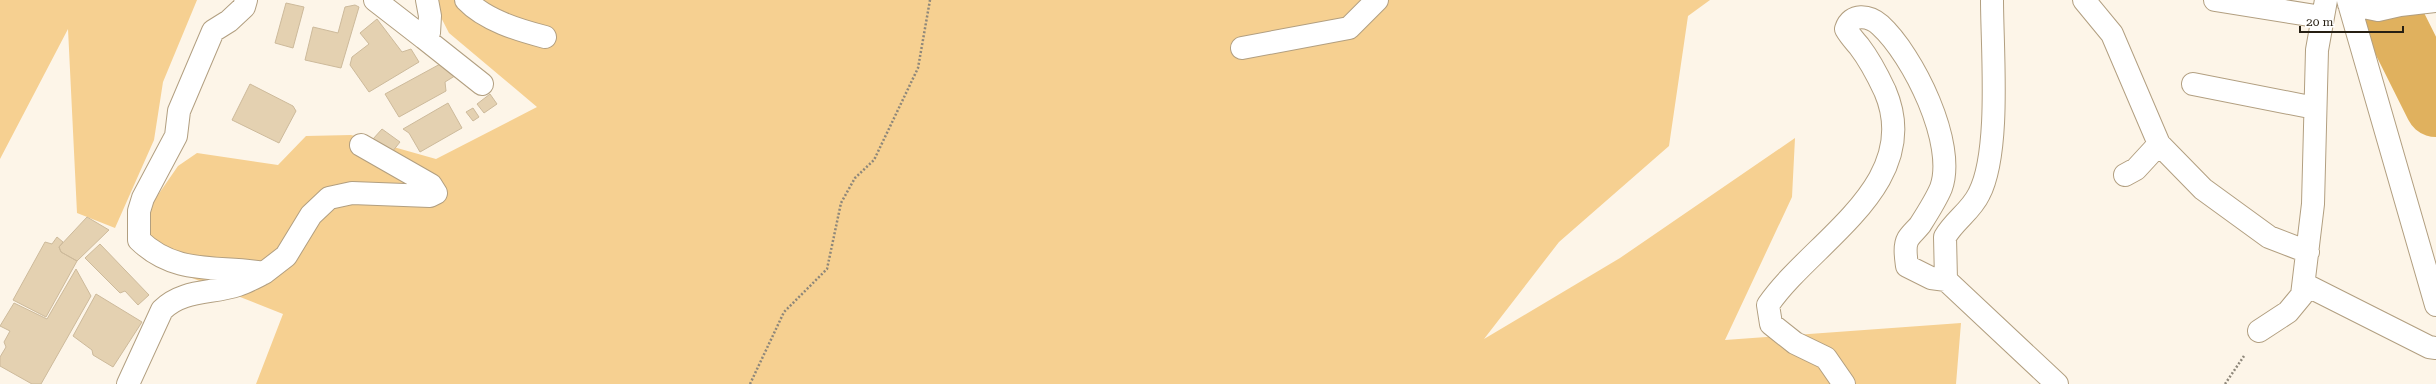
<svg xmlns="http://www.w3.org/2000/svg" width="2436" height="384" font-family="'Roboto Serif',serif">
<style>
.green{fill:#f6d091}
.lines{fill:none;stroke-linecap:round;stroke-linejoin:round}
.river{stroke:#e0b15e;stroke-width:62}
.building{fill:#e4d1b1;stroke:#cdba9b}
.minor-casing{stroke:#b29f80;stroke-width:24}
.path{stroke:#8e877a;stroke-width:2.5;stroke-dasharray:2 2;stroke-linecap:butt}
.minor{stroke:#fff;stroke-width:22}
</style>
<rect width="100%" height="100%" fill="#fdf5e8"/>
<path class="green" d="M0,0h197l-34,82 -9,58 -39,88 -38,-15 -9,-184 -68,130z
M432,0h1278l-22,16 -19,130 -110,96 -75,97 136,-81 175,-120 -3,59 -67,143 236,-17 -5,61h-1700l27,-70 -96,-38 -37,-40 1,-31 27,-39 19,-13 81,12 28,-29 45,-1 85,24 101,-52 -88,-74z"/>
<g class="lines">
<path class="river" d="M2383,0l53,106"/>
</g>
<path class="building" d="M286,3l18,4 -11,41 -18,-5z
M355,5l4,2 -18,61 -36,-8 8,-33 25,6 7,-26z
M377,19l25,33 9,-3 8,13 -50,30 -19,-27 2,-8 17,-13 -9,-11z
M442,63l16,11 -13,8 1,9 -47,26 -14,-23z
M250,84l43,22 3,5 -17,32 -47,-23z
M490,94l7,10 -13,9 -7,-9z
M448,103l14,25 -42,24 -11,-19 -6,-4z
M473,108l6,9 -6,4 -7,-9z
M382,129l18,13 -8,10 -19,-13z
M87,217l22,13 -32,31 -16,-9 -2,-5z
M57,237l6,5 -4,5 2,5 16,9 -31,56 -33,-17 32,-58 7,2z
M100,244l49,51 -11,10 -13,-14 -5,2 -35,-35z
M76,269l15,27 -50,88h-9l-32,-18v-9l6,-10 -2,-5 6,-11 -10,-5 14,-23 33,16z
M96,294l46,28 -29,45 -20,-12 -1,-5 -19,-14z"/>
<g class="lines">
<defs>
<path id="minor" d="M246,0l-2,7 -15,14 -16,10 -34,80 -3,25 -33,62 -4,13v29c37,36 79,25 125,33l22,-17 25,-41 18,-17 23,-5 78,3 6,-3 -5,-8 -70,-40
M375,0l49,38 5,-5 1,-17 -3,-16
M466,0c19,20 52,30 79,37
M2084,0l28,34 47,110 44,45 66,48 39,15
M2215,0l107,17
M2348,0l88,305
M2349,4l29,6 22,-5 36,-4
M424,38l58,46
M1242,48l107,-20 28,-28
M2193,84l122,24
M2125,175l11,-6 23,-25
M1946,280l111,104
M2304,284l125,63 7,1
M2259,331l29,-19 14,-17 11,-91 4,-154 9,-50
M128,384l34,-74c21,-21 50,-16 76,-25 9,-3 18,-8 26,-12
M1844,384l-18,-26 -31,-15 -24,-19 -3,-19c44,-64 157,-121 117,-214 -7,-15 -16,-32 -26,-45 -5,-6 -9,-10 -13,-17 5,-16 23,-14 34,-4 33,30 77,119 61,163 -5,12 -14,26 -21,37 -4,5 -9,9 -12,14 -4,7 -2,19 -1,27l24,12 15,2 -1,-43c9,-16 26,-26 34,-43 22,-42 13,-145 13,-194"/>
</defs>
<use href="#minor" class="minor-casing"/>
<path class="path" d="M750,384l34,-72 43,-43 14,-66 14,-25 19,-18 44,-92 12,-68
M2225,384l19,-28"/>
<use href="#minor" class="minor"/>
</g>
<path d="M2300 26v6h103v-6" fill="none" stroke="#261f13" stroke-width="2"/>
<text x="2306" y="26" font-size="12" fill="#261f13" stroke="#ffffff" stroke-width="3" paint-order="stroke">20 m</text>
</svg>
